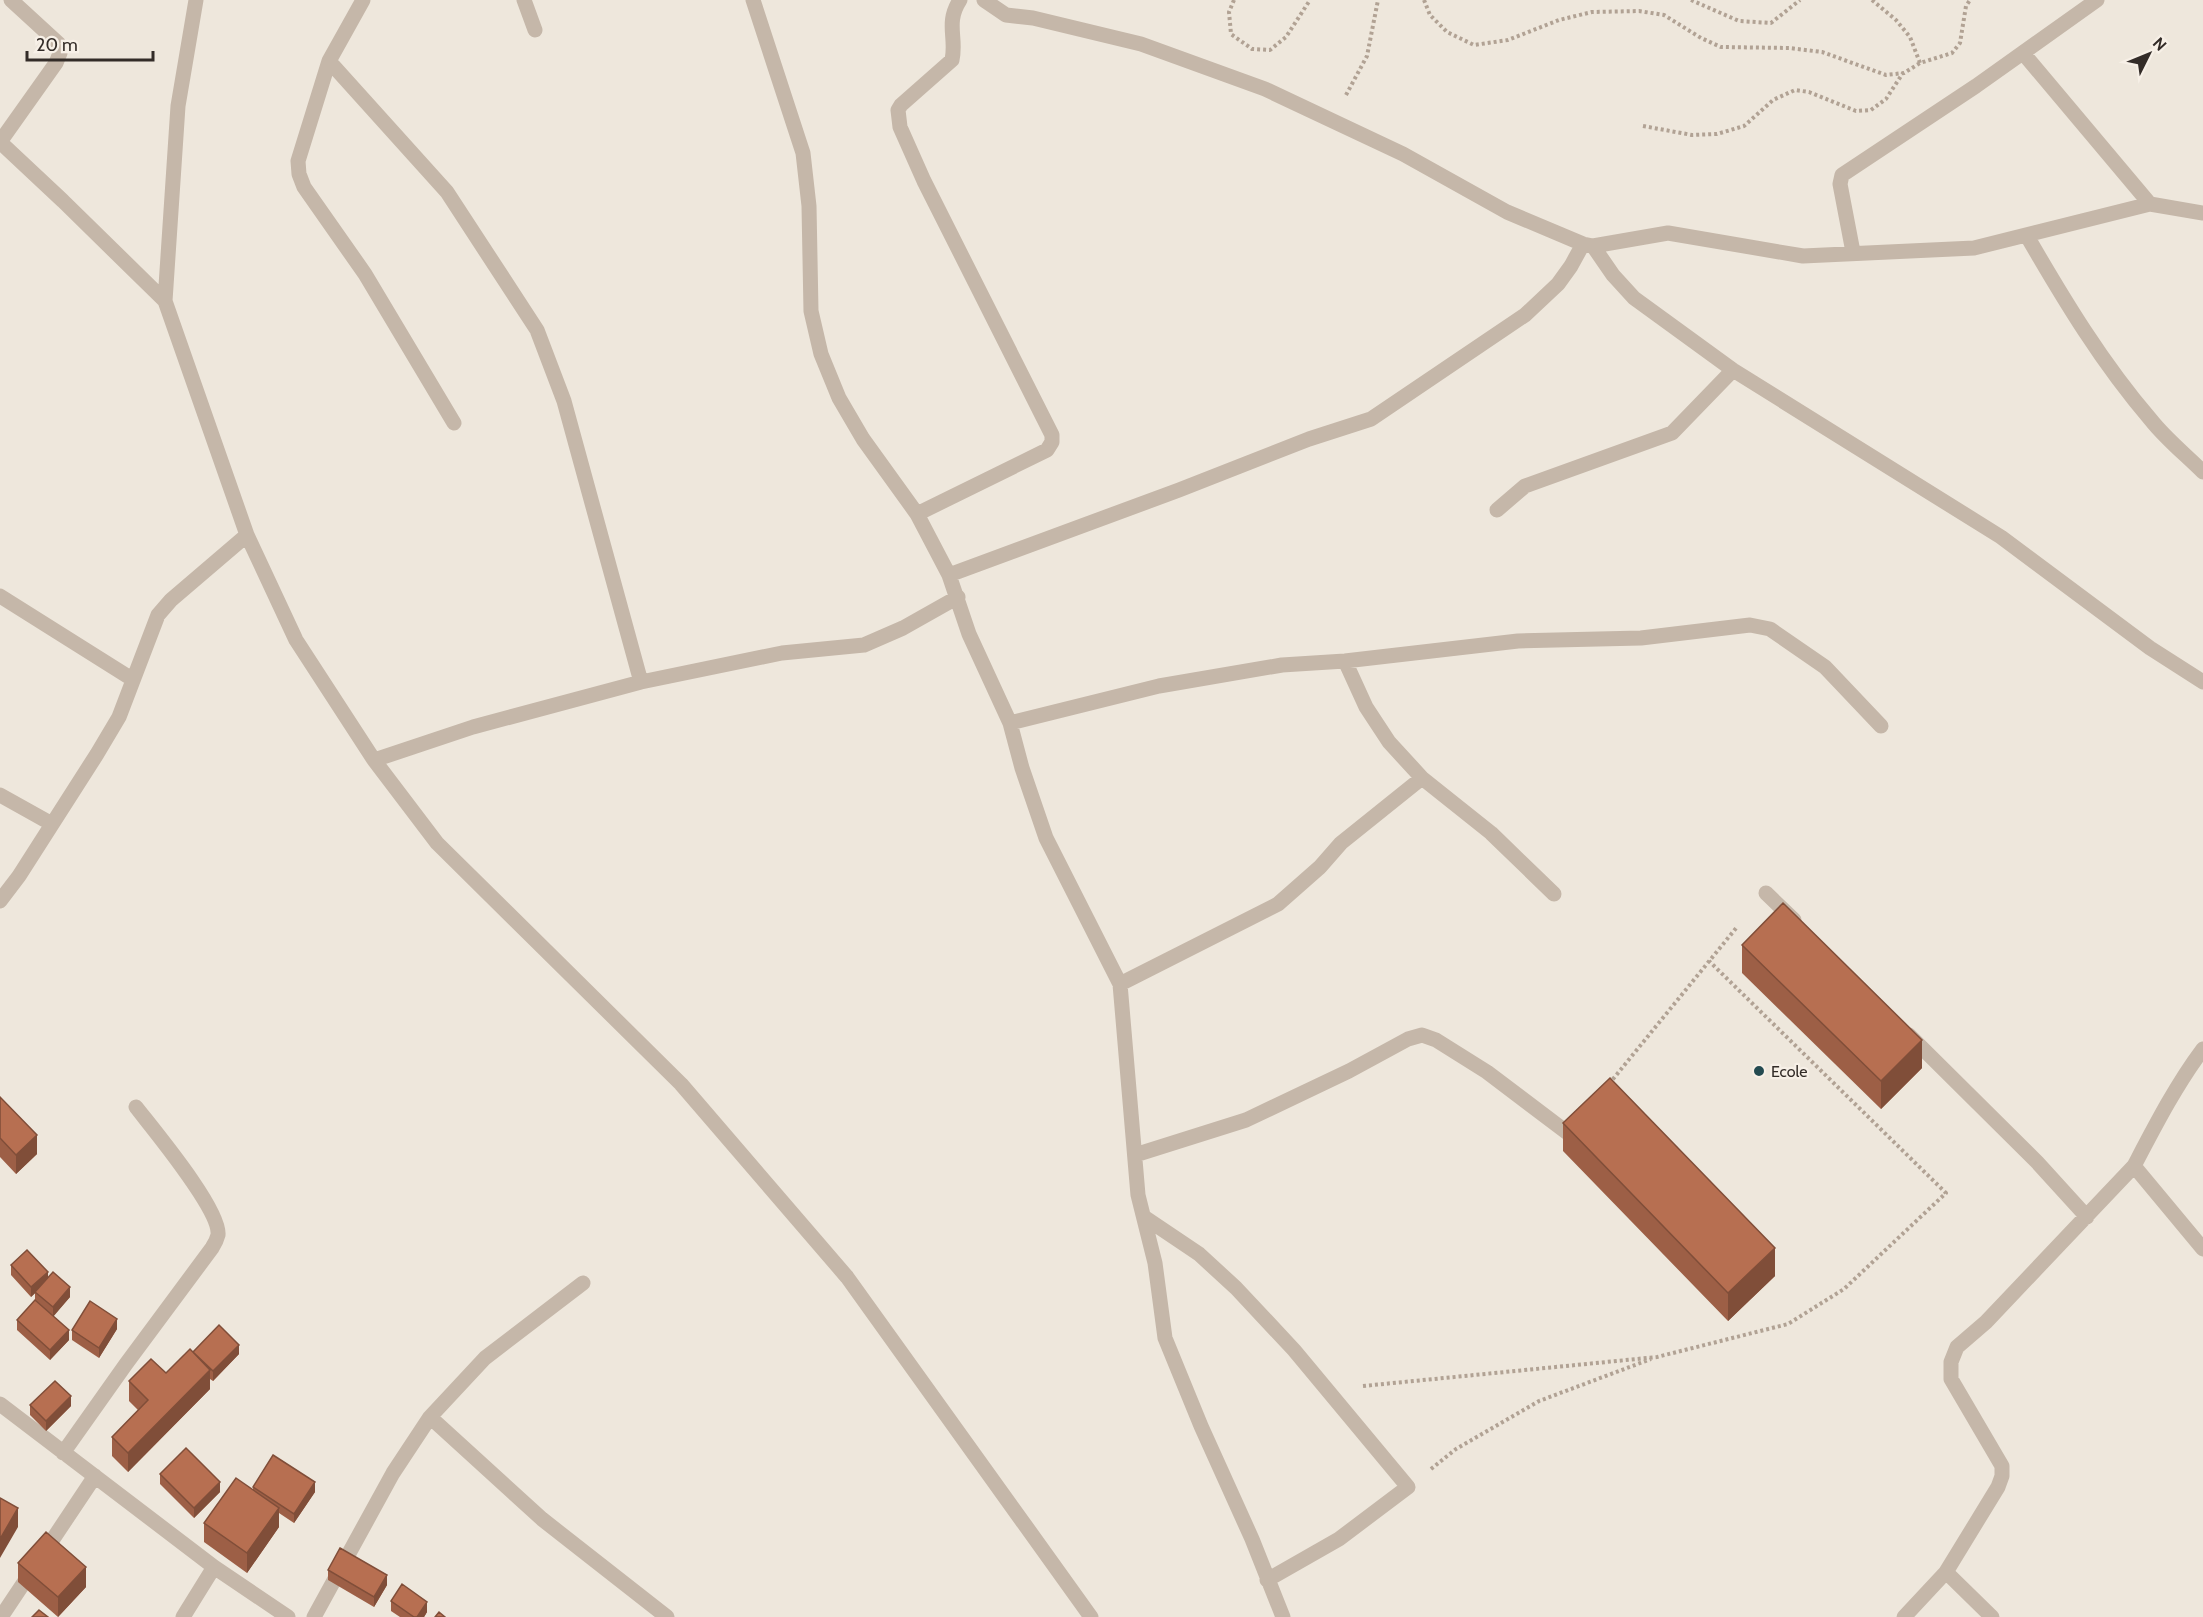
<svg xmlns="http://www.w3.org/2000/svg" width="2203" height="1617" font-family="Cabin,sans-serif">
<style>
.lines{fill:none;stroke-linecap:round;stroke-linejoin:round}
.path{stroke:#b1a294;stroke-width:4;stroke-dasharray:3 3;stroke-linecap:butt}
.minor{stroke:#c5b7a9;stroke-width:15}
.wall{fill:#9d5f46}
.shaded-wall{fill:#804e39}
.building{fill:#b76f51;stroke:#804e39;stroke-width:1.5}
.poi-dot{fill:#234a50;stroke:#f7f0e7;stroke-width:2}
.labels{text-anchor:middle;stroke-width:4.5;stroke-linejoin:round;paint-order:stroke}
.poi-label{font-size:16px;fill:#332c28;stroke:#f7f0e7;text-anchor:start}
</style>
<rect width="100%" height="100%" fill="#eee7dc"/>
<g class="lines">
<path class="path" d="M1234,0l-5,12 2,22 21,15 18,1 16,-13 24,-37
M1424,0l6,15 17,17 27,13 34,-5 51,-20 33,-8 47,-1 25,4 37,23 20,9 68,1 33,4 64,23 18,-2 16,-10 32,-10 8,-10 6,-37 4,-6
M1691,0l48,21 32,2 29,-23
M1872,0l24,20 14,17 10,26
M1346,95l21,-39 11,-56
M1643,126l49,9 25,-1 27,-8 29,-26 22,-10 14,2 47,19 15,-1 15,-11 17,-26
M1609,1084l128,-157
M1363,1386l294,-29 131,-33 56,-35 102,-96 -237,-232
M1431,1469l25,-20 83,-48 112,-42"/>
<path class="minor" d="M363,0l-34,61 -31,100 1,13 5,13 61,87 89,149
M524,0l11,30
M753,0l50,153 6,53 2,105 10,43 18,44 24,41 54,75 32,61 20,59 41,89 12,45 24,70 74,146 18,211 17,68 10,75 36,88 51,113 31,78
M984,0l22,15 27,3 108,26 124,45 138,65 104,58 76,32 10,2 75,-13 135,23 171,-8 176,-44 53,9
M2023,53l127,151
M329,61l118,131 90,138 27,71 77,281
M0,142l63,59 102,100 82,234 49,105 78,120 63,83 244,241 166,193 244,340
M0,142l56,-79 4,-10 -1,-9 -48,-44
M2027,236c37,64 75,127 124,184 15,19 35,35 52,52
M1593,246l20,29 21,23 99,72 268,167 149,111 53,34
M1853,252l-13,-68 2,-9 134,-89 121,-86
M165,301l13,-195 18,-106
M1497,510l28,-24 147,-53 61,-63
M917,514l130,-64 5,-8v-7l-128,-254 -24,-54 -2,-17 3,-5 51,-45c5,-22 -7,-37 8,-60
M949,575l230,-85 130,-51 62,-20 154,-104 33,-31 13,-18 12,-22
M0,596l132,83
M1010,723l149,-37 123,-21 63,-4 173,-20 123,-3 109,-13 20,4 55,38 56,59
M374,760l99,-33 168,-45 141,-29 82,-8 39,-17 55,-31
M1422,778l69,55 63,61
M0,795l52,29
M1766,893l28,27
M0,901l19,-25 78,-122 22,-37 39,-102 13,-15 76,-65
M1120,984l158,-80 42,-37 21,-24 81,-65 -33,-36 -23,-35 -21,-46
M1909,1035l128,127 50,55
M2203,1049c-27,36 -48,77 -69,117l69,83
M1135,1155l111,-35 103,-49 59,-32 14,-4 14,5 51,32 82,62
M1144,1217l55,37 37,34 58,62 114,137 -69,52 -72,41
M0,1404l214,163 74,50
M430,1417l112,102 125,98
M63,1453l63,-89 86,-116c2,-3 5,-9 6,-13 3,-25 -65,-106 -82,-128
M1946,1572l46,45
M1,1617l94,-141
M183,1617l31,-50
M314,1617l79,-144 37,-56 55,-59 98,-75
M1904,1617l42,-45 52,-85 4,-11v-10l-51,-87v-17l6,-15 29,-25 148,-156"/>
</g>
<path class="wall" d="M1742,945l180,123 -41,41 -139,-136z
M0,1097l37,57 -21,20 -16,-17z
M1563,1123l212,153 -47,45 -165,-170z
M11,1265l37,12 22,20 -17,19 16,24 -19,20 -33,-30v-10l18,-20v-7l-4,4 -20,-22z
M117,1329l-18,29 -27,-18v-10z
M193,1352l46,2 -26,27 -3,-2v10l-82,83 -16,-16v-19l26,-27 -9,-9v-20l37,-8z
M30,1405l41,1 -25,25 -16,-16z
M160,1474l60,18 -26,26 -34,-34z
M253,1487l62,5 -21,31 -15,-10v14l-32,46 -43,-31v-19l49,-34z
M18,1563l68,24 -28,30 -40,-35z
M328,1570l59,15 -13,22 -46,-27z
M391,1601l36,11 -3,5h-24l-9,-6z"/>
<path class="shaded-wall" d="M1922,1040v28l-41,41v-28z
M37,1135v19l-21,20v-19z
M1775,1248v28l-47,45v-28z
M48,1272v9l-17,16v-10z
M70,1287v10l-17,20v-10z
M117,1319v10l-18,29v-10z
M69,1330v10l-19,20v-10z
M239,1345v9l-26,27v-10z
M210,1370v19l-82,83v-19z
M71,1396v10l-25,25v-10z
M220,1482v10l-26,26v-10z
M315,1482v10l-21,31v-9z
M18,1508v19l-18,31v-19z
M279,1508v19l-32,46v-20z
M86,1567v20l-28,30v-20z
M387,1575v10l-13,22v-10z
M427,1602v10l-3,5h-7z"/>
<path class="building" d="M1783,903l139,137 -41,41 -139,-136z
M1610,1078l165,170 -47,45 -165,-170z
M0,1097l37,38 -21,20 -16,-17z
M27,1250l21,22 -17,15 -20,-22z
M53,1272l17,15 -17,20 -18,-15z
M35,1300l34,30 -19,20 -33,-30z
M90,1301l27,18 -18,29 -27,-18z
M219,1325l20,20 -26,26 -20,-19z
M190,1349l20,21 -82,83 -16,-16 36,-37 -19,-19 22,-22 15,14z
M55,1381l16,15 -25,25 -16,-16z
M186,1448l34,34 -26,26 -34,-34z
M273,1455l42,27 -21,32 -41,-27z
M236,1478l43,30 -32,45 -43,-30z
M0,1498l18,10 -18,31z
M46,1532l40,35 -28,30 -40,-34z
M340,1548l47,27 -13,22 -46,-27z
M402,1584l25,18 -10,15h-3l-23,-16z
M39,1610l9,7h-16z
M439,1612l6,5h-10z"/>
<circle class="poi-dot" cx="1759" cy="1071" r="6"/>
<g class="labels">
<g class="poi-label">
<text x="1771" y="1077">Ecole</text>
</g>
</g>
<g transform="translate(2149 54) rotate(47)" stroke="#f7f0e7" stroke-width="4.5" paint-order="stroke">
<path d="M0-4.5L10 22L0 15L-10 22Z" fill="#332c28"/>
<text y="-9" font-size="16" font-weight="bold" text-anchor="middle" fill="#332c28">N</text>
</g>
<path d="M27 51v9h126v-9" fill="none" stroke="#332c28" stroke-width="3"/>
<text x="36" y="51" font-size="18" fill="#332c28" stroke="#f7f0e7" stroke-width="4.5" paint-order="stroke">20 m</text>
</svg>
